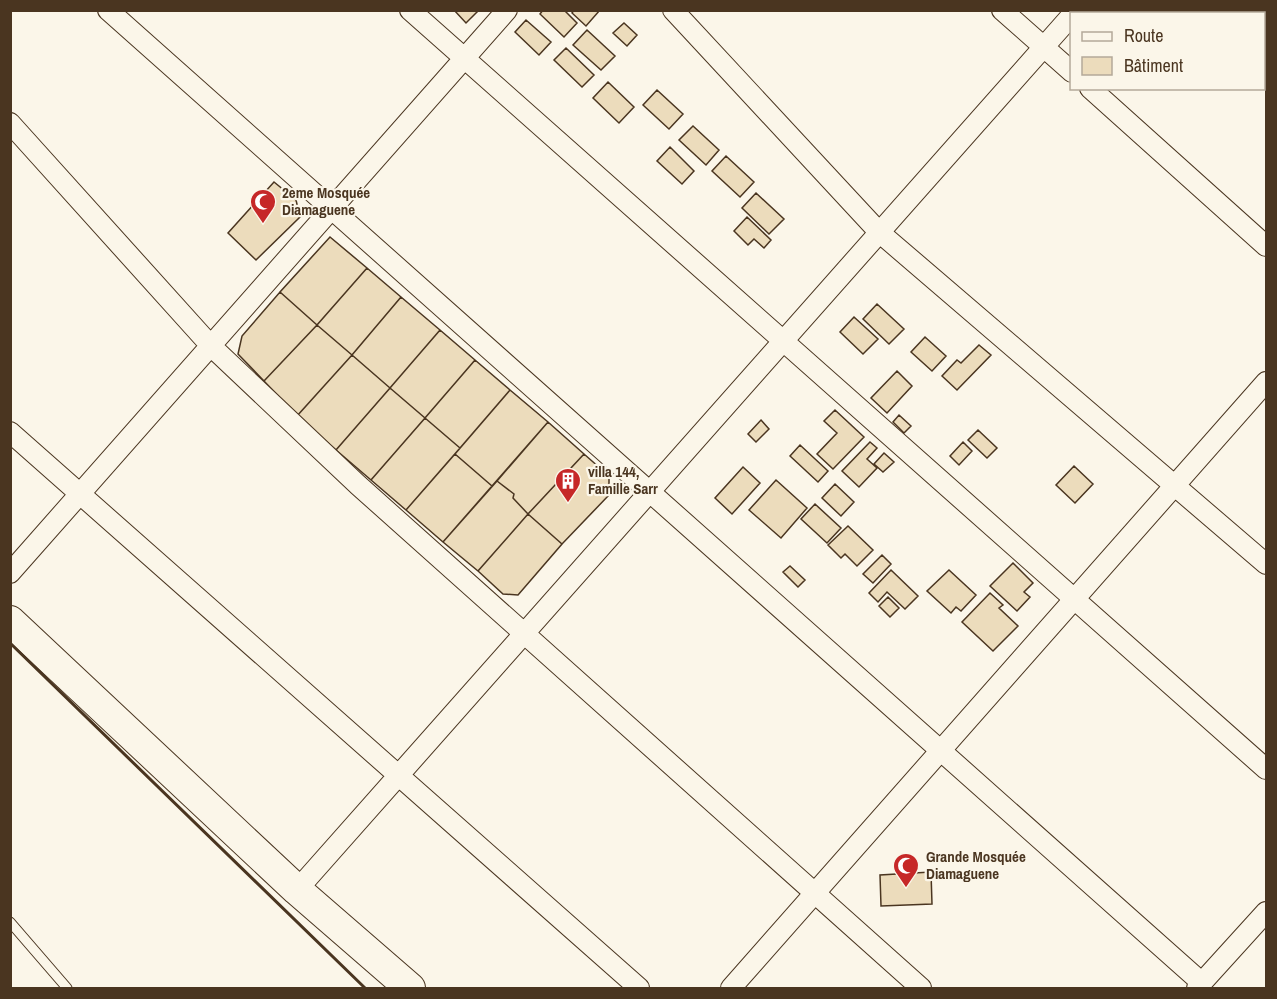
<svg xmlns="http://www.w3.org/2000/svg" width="1277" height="999" font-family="'Archivo Narrow',sans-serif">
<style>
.building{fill:#ecdcbc;stroke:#4a3520;stroke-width:1.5}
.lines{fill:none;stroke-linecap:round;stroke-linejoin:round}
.lane-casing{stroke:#4a3520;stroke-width:11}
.street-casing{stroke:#4a3520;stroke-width:22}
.primary-casing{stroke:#4a3520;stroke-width:32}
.lane{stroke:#fbf6e9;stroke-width:9}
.street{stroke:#fbf6e9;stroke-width:20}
.primary{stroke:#fbf6e9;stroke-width:30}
.wall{stroke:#4a3520;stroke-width:3}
.labels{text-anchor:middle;stroke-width:4.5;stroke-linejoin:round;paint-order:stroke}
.poi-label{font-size:15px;font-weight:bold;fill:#4a3520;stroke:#fbf6e9;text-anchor:start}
</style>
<rect width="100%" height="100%" fill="#fbf6e9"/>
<path class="building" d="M454,10h25l-13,13z
M543,10h21l13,13 -13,14 -24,-23z
M574,10h26l-14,16 -14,-13z
M526,20l25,22 -12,13 -24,-23z
M624,23l13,12 -10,11 -14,-13z
M587,30l28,26 -14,14 -28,-25z
M566,48l28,27 -12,12 -28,-27z
M608,82l26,25 -15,16 -26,-25z
M657,90l26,24 -14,15 -26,-24z
M693,126l26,24 -13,15 -27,-25z
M670,147l24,24 -12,13 -25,-23z
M726,156l28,26 -14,15 -28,-26z
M274,182l22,18 4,17 -44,43 -28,-27z
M756,193l28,26 -15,15 -27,-26z
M747,217l24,23 -7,8 -10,-9 -6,6 -14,-14z
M330,237l37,31 -50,57 -37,-33z
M367,268l34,29 -49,58 -35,-30z
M280,292l37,33 -53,56 -26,-27 4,-18z
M401,297l39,33 -50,58 -38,-33z
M877,304l27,25 -15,15 -26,-25z
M854,317l24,22 -15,15 -23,-22z
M317,325l35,30 -55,61 -33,-35z
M440,330l35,30 -50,58 -35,-30z
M925,337l21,19 -14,15 -21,-19z
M979,345l12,10 -34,35 -15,-14 15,-16 4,3z
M352,355l38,33 -54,62 -39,-34z
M475,360l35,30 -50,58 -35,-30z
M897,371l15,15 -25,27 -16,-15z
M390,388l35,30 -54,62 -35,-30z
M510,390l38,32 -56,64 -37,-32z
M835,410l29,27 -31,32 -16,-15 20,-21 -13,-12z
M899,415l12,11 -7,7 -11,-11z
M425,418l35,30 -54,62 -35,-30z
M761,420l8,9 -13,13 -8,-8z
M548,422l36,32 -56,60 -15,-16 1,-4 -17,-13z
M978,430l19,18 -10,10 -19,-18z
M870,442l7,6 -10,11 10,9 -18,19 -17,-16z
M963,442l9,9 -13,14 -9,-9z
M800,445l28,26 -10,11 -28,-26z
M884,453l10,9 -11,10 -9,-8z
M455,454l37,32 -49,56 -37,-32z
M584,454l25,22v19l-47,49 -34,-30z
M1074,466l19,18 -18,19 -19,-18z
M743,467l17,16 -28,31 -17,-16z
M776,480l31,28 -26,30 -32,-28z
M497,481l17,13 -1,4 15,16 -50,57 -35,-29z
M835,484l19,18 -13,14 -19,-18z
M815,504l26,24 -14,15 -26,-24z
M528,514l34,30 -44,51 -15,-1 -25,-23z
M848,526l25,24 -16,16 -12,-12 -4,4 -13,-13z
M882,555l9,9 -18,19 -10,-9z
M1013,563l20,20 -9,9 6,5 -13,14 -27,-25z
M790,566l15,14 -7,7 -15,-15z
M891,570l27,26 -13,13 -18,-17 -9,10 -9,-9z
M949,570l27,25 -15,16 -5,-4 -5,6 -24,-22z
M990,593l13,12 -4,3 19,18 -25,25 -31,-29z
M888,597l11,11 -9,9 -11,-11z
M931,872l1,32 -51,2 -1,-31z"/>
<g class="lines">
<defs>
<path id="lane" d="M10,922l57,66"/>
<path id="street" d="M108,10l1094,973
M410,10l856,759
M673,10l206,222 387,332
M1002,10l70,62
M1090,88l176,158
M10,123l201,223 147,139 563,503
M10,432l629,556
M10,573l497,-563
M297,890l775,-875
M731,988l535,-606
M1197,988l69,-76"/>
<path id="primary" d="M10,621l287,269 113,98"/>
</defs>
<use href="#lane" class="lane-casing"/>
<use href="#street" class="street-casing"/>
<use href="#primary" class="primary-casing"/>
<use href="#lane" class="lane"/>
<use href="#street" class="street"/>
<use href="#primary" class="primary"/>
<path class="wall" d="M10,643l355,345"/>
</g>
<defs>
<symbol id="mosque-pin" viewBox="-11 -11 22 30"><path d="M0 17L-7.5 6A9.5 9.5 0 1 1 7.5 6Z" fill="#c62828" stroke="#fbf6e9"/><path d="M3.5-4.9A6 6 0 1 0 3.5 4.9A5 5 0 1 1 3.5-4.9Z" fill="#fff"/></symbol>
<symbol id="building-pin" viewBox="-11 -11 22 30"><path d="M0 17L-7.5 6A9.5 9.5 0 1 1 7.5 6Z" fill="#c62828" stroke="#fbf6e9"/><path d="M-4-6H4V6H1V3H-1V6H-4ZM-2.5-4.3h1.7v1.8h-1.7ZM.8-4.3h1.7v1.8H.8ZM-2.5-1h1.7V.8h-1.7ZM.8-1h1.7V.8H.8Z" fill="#fff"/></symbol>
</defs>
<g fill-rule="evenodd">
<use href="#mosque-pin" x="248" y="187" width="30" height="40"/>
<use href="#building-pin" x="553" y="466" width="30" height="40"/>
<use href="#mosque-pin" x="891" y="851" width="30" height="40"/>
</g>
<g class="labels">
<g class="poi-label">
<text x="282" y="198">2eme Mosquée<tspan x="282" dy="17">Diamaguene</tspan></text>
<text x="588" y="477">villa 144,<tspan x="588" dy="17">Famille Sarr</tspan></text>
<text x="926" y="862">Grande Mosquée<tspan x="926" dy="17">Diamaguene</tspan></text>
</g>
</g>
<rect width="1277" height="999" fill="none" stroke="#4a3520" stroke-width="24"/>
<rect x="1070" y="12" width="195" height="78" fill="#fbf6e9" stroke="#b4a999" stroke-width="1.5"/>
<rect x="1082" y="32" width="30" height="9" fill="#fbf6e9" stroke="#b4a999" stroke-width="1.5"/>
<text x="1124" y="42" font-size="18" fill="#4a3520">Route</text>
<rect x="1082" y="57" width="30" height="18" fill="#ecdcbc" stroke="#b4a999" stroke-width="1.5"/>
<text x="1124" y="72" font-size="18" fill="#4a3520">Bâtiment</text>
</svg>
